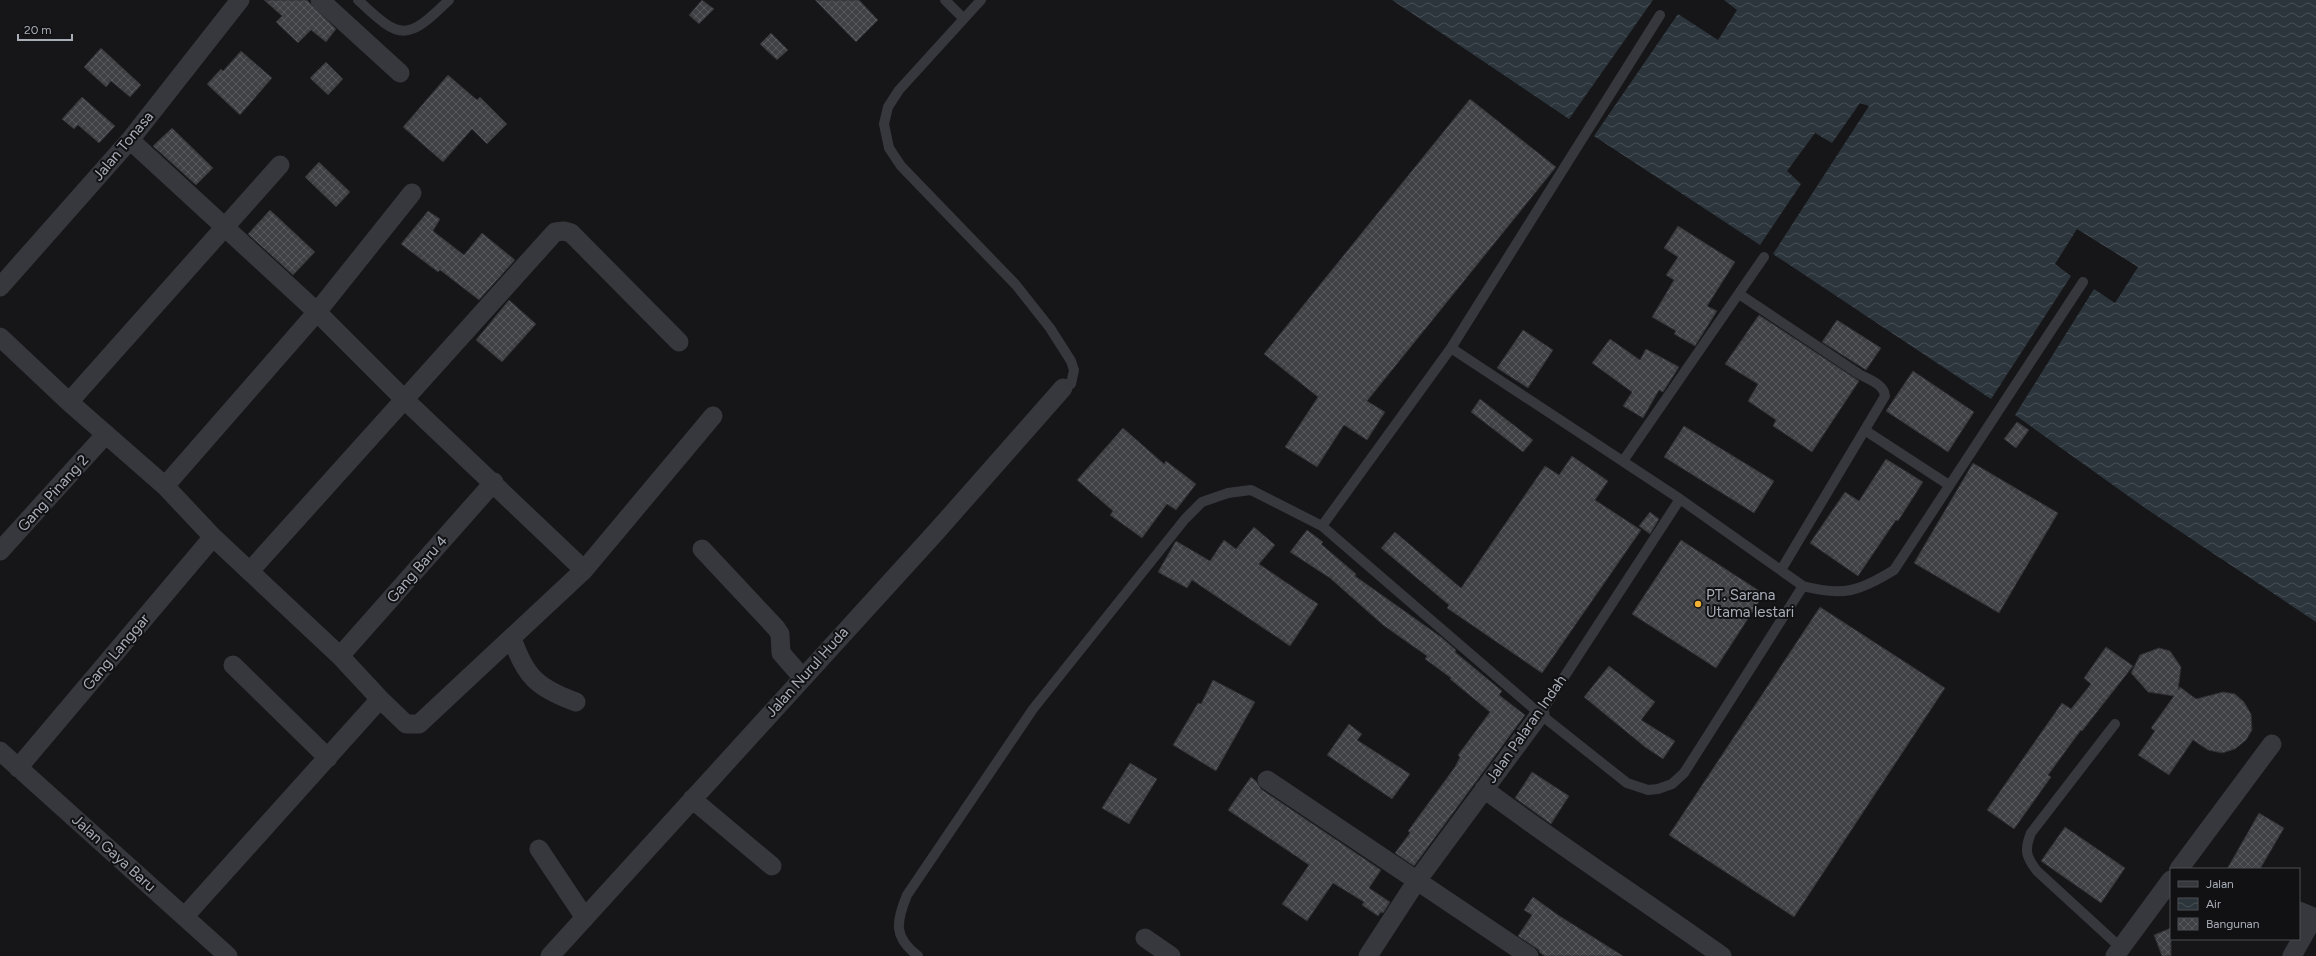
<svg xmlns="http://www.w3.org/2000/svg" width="2316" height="956" font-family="Figtree,sans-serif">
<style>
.water{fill:url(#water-waves)}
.building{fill:url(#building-cross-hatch);stroke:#303034}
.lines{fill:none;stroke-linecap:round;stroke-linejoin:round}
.service{stroke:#37383d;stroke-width:10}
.minor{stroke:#37383d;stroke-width:19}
.poi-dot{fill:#f2b134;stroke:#111113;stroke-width:1.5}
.labels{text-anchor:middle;stroke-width:4;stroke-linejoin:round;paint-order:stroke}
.street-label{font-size:15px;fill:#a8adb8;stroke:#111113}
.poi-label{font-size:15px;fill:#a8adb8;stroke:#111113;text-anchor:start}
</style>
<defs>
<pattern id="water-waves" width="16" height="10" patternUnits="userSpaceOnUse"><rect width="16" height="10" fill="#2c353c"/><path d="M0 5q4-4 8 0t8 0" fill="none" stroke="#485056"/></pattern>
<pattern id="building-cross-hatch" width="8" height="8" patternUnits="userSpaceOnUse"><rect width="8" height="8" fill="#404145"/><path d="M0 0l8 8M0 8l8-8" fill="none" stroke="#595a5e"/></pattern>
</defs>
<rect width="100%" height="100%" fill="#161618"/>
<path class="water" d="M1392,0h261l-84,119z
M1724,0h592v622l-171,-114 -130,-93 79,-126 21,14 23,-36 -61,-38 -22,35 16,12 -80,123 -218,-145 96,-148 -9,-3 -28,40 -17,-10 -28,38 14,13 -41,61 -166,-109 84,-122 40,26 19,-30z"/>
<path class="building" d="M264,0h43l29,29 -10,13 -15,-12 -13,13 -22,-21 6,-6z
M702,0l12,9 -15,15 -10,-9z
M815,0h44l19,20 -22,22z
M771,33l17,17 -11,10 -17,-16z
M101,48l40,37 -11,12 -19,-16 -5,6 -22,-20z
M241,51l31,27 -32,37 -33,-31 14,-15 2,2z
M326,62l17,17 -15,16 -18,-17z
M448,75l29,25 3,-3 27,27 -20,20 -15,-15 -29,33 -40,-35z
M82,97l33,29 -16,17 -21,-18 -4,4 -12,-10z
M1470,99l86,68 -189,234 18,11 -18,28 -23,-15 -27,42 -32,-20 33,-50 -54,-43z
M172,128l41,40 -17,17 -43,-39z
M319,162l31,30 -14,15 -31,-30z
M270,210l45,42 -22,23 -45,-41z
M428,211l12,8 -7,12 31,24 18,-22 33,27 -36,40 -39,-30 -2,2 -37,-28z
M1678,226l57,36 -28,44 10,5 -22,35 -21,-12 2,-3 -24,-14 22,-37 -8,-5 12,-18 -14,-9z
M509,300l27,24 -34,38 -26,-22z
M1759,315l100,66 -47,71 -39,-26 3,-6 -28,-19 10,-17 -33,-20z
M1837,320l44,28 -15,22 -44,-28z
M1523,330l30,20 -25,38 -31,-20z
M1610,339l30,21 6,-11 33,18 -16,25 -4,-2 -16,28 -20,-12 9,-14 -40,-29z
M1913,371l61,41 -26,40 -62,-41z
M1480,399l53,41 -10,12 -52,-40z
M2017,422l12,8 -13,18 -12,-9z
M1684,426l90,55 -20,32 -90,-56z
M1123,428l41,36 2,-3 30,23 -20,26 -9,-6 -25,34 -32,-23 3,-4 -36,-31z
M1572,456l36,25 -13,19 46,30 -99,143 -95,-65 2,-3 -68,-57 14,-16 66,56 84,-122 14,9z
M1886,459l37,23 -25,39 -2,-1 -38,56 -48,-33 35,-51 14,9z
M1973,463l85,50 -59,100 -85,-50z
M1650,512l9,7 -9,15 -11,-8z
M1254,527l21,18 -16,19 59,40 -28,42 -98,-66 -5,8 -29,-16 18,-31 34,20 14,-21 12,9z
M1307,530l16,12 -2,2 35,30 -1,2 86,61 15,13 -1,2 47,39 -3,4 26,20 -111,151 -19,-13 15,-20 -2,-2 47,-64 5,-10 -2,-2 32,-43 -40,-33 1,-1 -26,-19 2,-3 -44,-31 -53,-47 -40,-26z
M1681,540l83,54 -48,74 -84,-54z
M1820,607l125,81 -151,229 -125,-82z
M2106,647l27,19 -51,65 -1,-1 -33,45 3,2 -37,52 -27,-19 75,-107 9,6 20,-25 -7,-6z
M2159,648l11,3 11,16 -3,23 2,-3 16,12 27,-7 12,2 9,8 7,12 1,16 -6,10 -11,9 -13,4 -14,-3 -15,-10 -24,35 -31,-20 17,-24 -4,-3 23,-32 -26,-4 -17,-19 9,-18z
M1609,666l46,36 -14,18 34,21 -12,18 -18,-12 -61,-50z
M1213,680l42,22 -39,69 -43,-26 25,-42 3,1z
M1349,724l13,10 -5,6 53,34 -18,25 -65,-44z
M1130,763l27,16 -28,45 -27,-16z
M1532,772l37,24 -18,28 -36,-26z
M1251,777l5,4 5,8 120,81 -12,18 21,14 -7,11 -2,-1 -3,4 -16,-11 2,-3 -31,-19 -26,38 -25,-17 27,-39 -81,-55z
M2259,813l25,15 -24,41h-33z
M2065,827l60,41 -24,35 -60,-42z
M1533,897l25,18 65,41h-78l-6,-4v-2l-21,-14 14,-21 -8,-5z
M2171,928v28h-9l-8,-21z"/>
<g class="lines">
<path class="service" d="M358,0c43,41 49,41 91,0
M945,0l18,18
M981,0l-82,90 -11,17 -4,17 5,24 12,18 115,119 34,43 21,33 3,9 -3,14 -8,4
M1739,294l120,80c9,5 25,10 26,22l-104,174
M1451,348l209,-333
M1866,431l83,54
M1623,461l141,-204
M1803,586l-119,187 -12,11 -14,5 -10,1 -21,-7 -87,-69 -218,-188 129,-178 229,151 123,87c40,11 57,5 91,-16l189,-288
M1540,714l140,-215
M2115,724l-84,109c-7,17 -5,24 6,38l84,77
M918,956c-25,-19 -22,-34 -11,-61l126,-186 152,-190 17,-17 26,-9 23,-3 71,36"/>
<path class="minor" d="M320,0l80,73
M130,140l187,172 88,88 179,170
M0,287l130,-147 110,-140
M0,337l69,65 96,84 48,51 127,119 40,43 26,25h13l165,-154 129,-154
M69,402l211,-237
M165,486l152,-174 95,-119
M702,549l74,79 4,6 1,19 21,24
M0,551l106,-117
M250,571l305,-339 9,-1 7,2 108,109
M512,638c13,38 25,50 64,64
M340,656l154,-174
M233,665l95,93
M0,751l228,205
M18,768l195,-231
M1267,780l262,176
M1484,789c78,58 159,111 238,167
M692,799l80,67
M539,849l46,69
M2179,869l93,-125
M2299,911l17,7
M185,916l195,-217
M1145,938l26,18
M550,956l386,-424 127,-144
M1368,956l48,-74 124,-168
M2115,956l56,-76
M2292,956l22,-39"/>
</g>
<circle class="poi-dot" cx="1698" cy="604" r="4"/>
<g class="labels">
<g class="street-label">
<text transform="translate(123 146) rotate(-50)" y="5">Jalan Tonasa</text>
<text transform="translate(53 493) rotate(-48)" y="5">Gang Pinang 2</text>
<text transform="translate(417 569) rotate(-49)" y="5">Gang Baru 4</text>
<text transform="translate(116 652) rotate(-50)" y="5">Gang Langgar</text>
<text transform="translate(807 672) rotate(-48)" y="5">Jalan Nurul Huda</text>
<text transform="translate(1526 729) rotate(-55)" y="5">Jalan Palaran Indah</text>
<text transform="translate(114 853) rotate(42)" y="5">Jalan Gaya Baru</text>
</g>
<g class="poi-label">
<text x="1706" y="600">PT. Sarana<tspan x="1706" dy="17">Utama lestari</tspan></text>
</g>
</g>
<rect x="2170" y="868" width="130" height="72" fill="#111113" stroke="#4d4f55"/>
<rect x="2178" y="881" width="20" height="6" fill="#37383d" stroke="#4d4f55"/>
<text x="2206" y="888" font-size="12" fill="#a8adb8">Jalan</text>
<rect x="2178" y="898" width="20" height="12" fill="url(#water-waves)" stroke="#4d4f55"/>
<text x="2206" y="908" font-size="12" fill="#a8adb8">Air</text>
<rect x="2178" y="918" width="20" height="12" fill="url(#building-cross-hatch)" stroke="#4d4f55"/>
<text x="2206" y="928" font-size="12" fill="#a8adb8">Bangunan</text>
<path d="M18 34v6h54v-6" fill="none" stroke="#a8adb8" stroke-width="2"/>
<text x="24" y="34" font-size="12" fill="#a8adb8" stroke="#111113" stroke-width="3" paint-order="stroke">20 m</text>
</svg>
